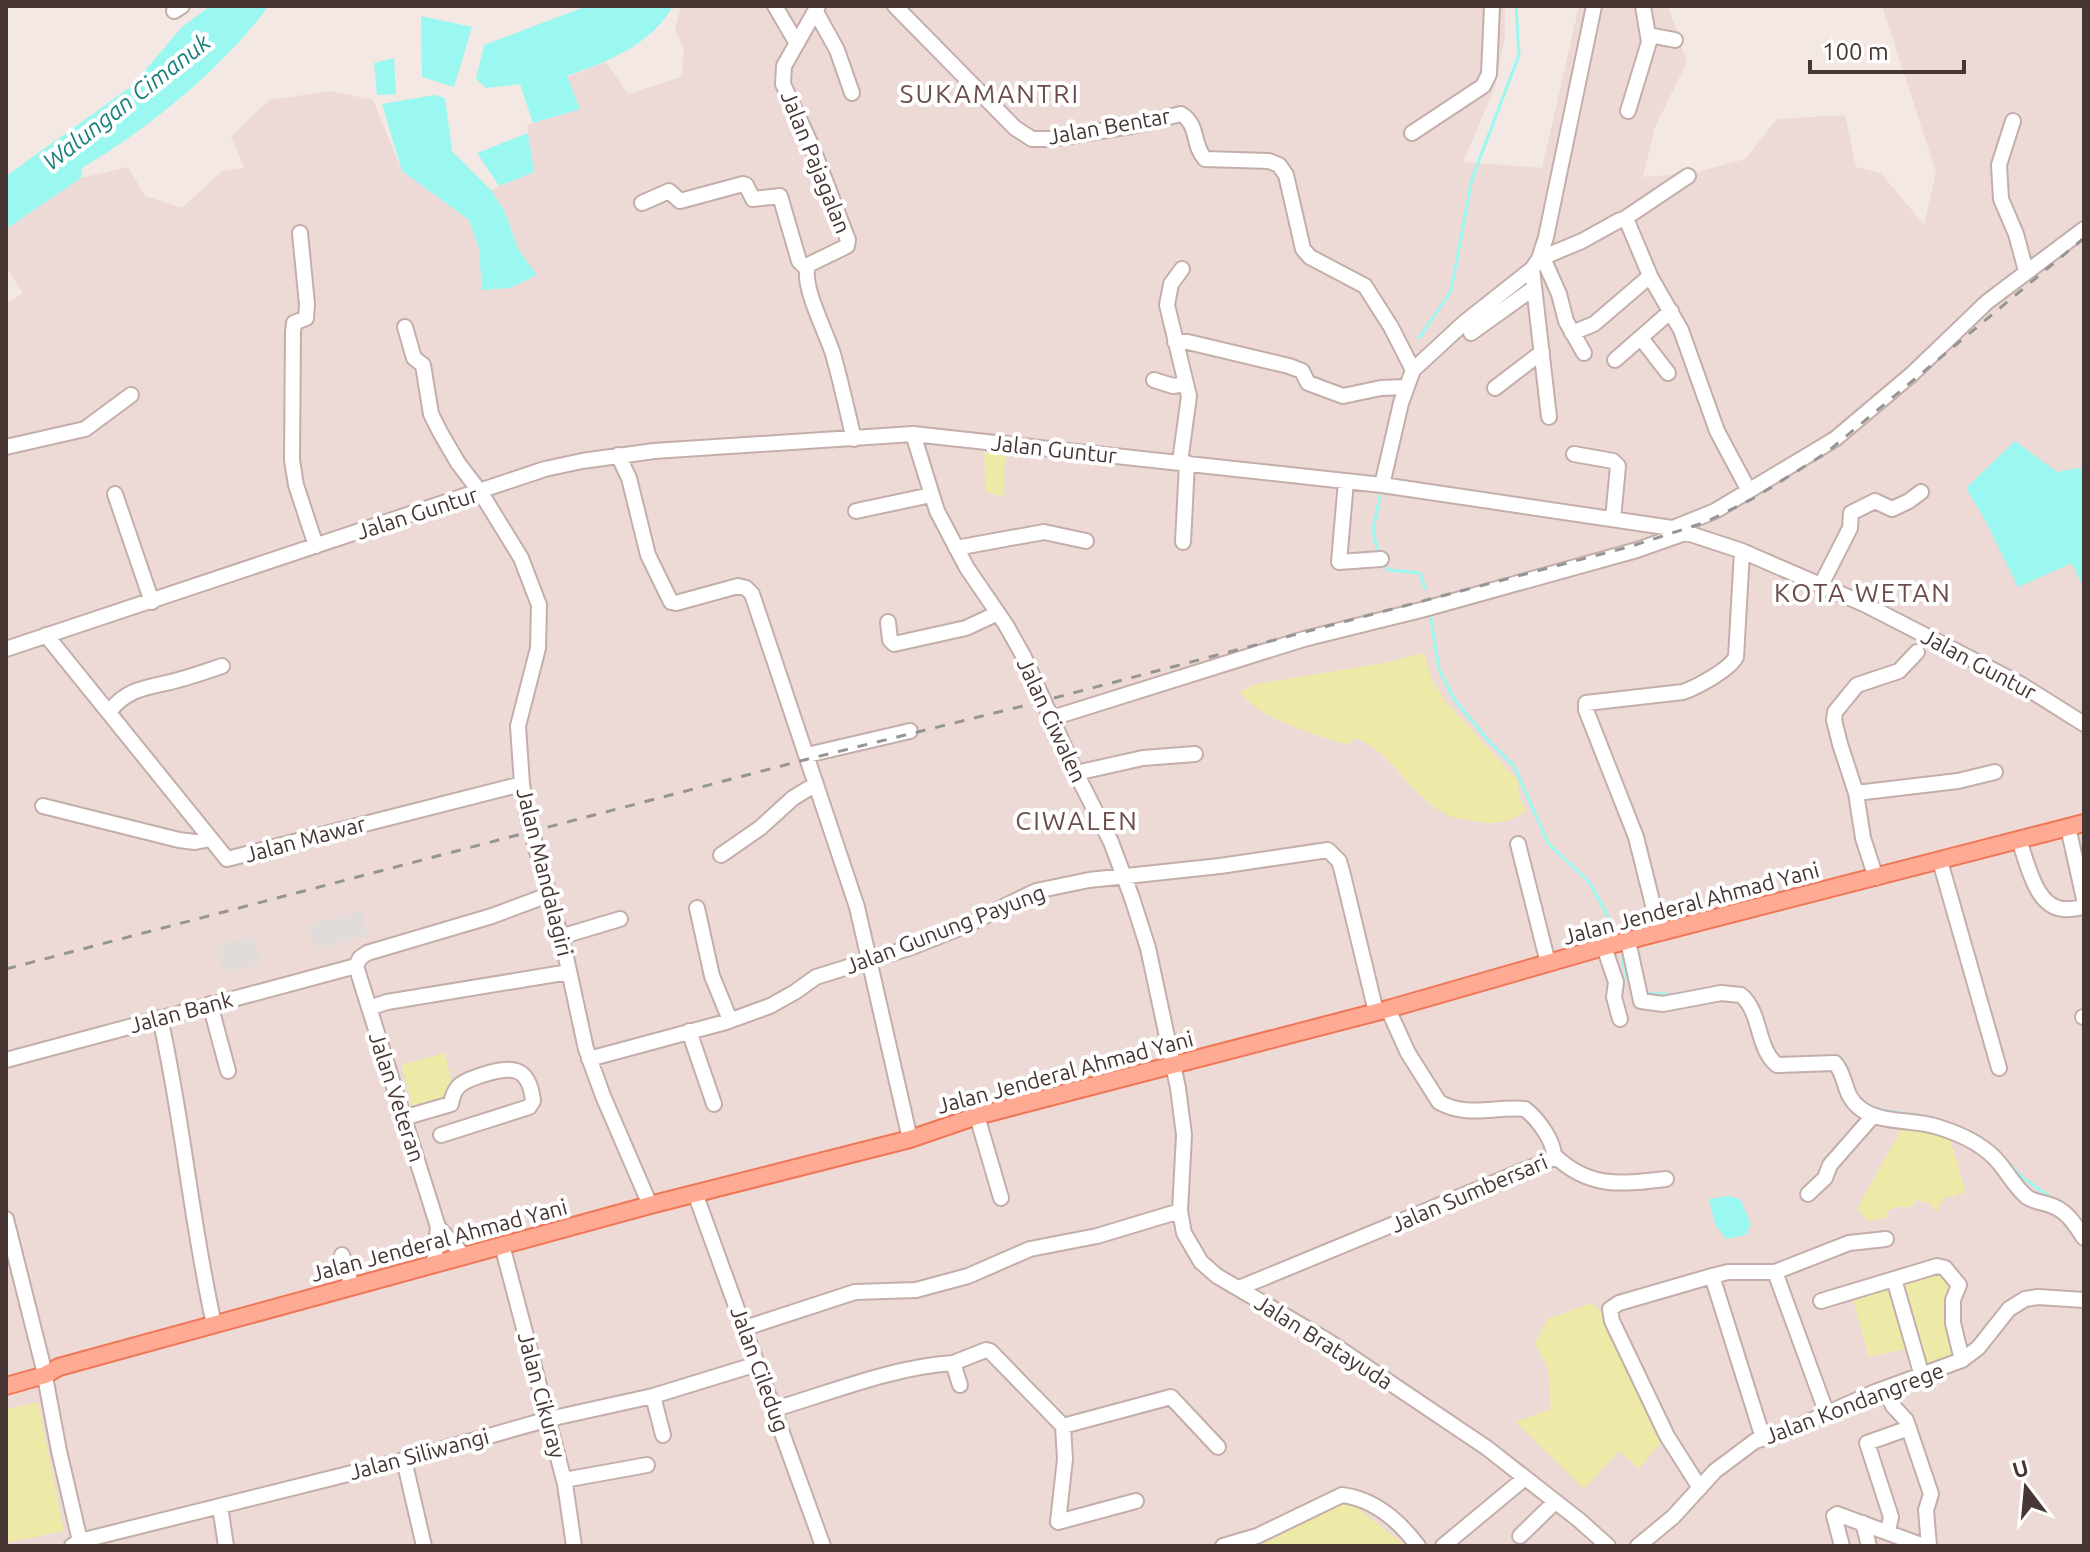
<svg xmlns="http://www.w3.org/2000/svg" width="2090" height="1552" font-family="Ubuntu,sans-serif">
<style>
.residential{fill:#eddad6}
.green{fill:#edeaa8}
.parking{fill:#e1dbda}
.water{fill:#9af8f0}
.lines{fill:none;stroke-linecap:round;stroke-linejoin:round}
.stream{stroke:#9af8f0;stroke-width:3}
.minor-casing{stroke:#c4aea9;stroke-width:18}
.major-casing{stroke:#f07756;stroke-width:20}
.minor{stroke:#fff;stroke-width:14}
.major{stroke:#ffab93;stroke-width:16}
.rail{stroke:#959595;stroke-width:3;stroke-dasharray:10 10;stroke-linecap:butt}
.labels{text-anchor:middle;stroke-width:8;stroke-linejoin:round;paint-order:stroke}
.street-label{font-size:22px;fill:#473633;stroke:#fff}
.water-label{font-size:24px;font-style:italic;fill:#1b817b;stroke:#fff}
.quarter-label{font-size:26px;letter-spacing:2px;fill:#6b4d49;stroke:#fff}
</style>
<rect width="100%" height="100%" fill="#f4e8e4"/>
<path class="residential" d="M681,6h824v30l-10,51 -32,75 79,6 37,-162h89l19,56 -32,65 -12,50 50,-4 52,-14 32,-40 68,-4 11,52 25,6 43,52 12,-53 -54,-166h202v1540h-2078v-1242l17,-11 -17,-25v-39l75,-51 47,-11 17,29 37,12 40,-37 22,-3 -13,-31 38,-37 62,-9 42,9 29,71 67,49 10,29 3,40 54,-14 -18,-26 -13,-37 -14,-22 43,-18 -7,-47 53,-16 -13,-32 39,-15 22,32 53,-17 3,-26 -9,-22z"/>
<path class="green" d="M984,452l21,3 -1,42 -18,-5z
M1424,653l8,27 13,21 73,80 1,18 7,11c-12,11 -30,15 -46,12 -12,-2 -26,-3 -36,-9 -36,-19 -50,-60 -89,-75l-8,7c-36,-12 -81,-23 -108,-53l17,-8 129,-21z
M445,1053l8,37 -8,10 -31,10 -13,-45z
M1904,1124l45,12 16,54 -3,5 -5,-2 -4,5 -7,-2 -10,16 -6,-8 -13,-4 -6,7h-14l-9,4 -2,7 -18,3 -11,-12z
M1938,1272l10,5 6,11 4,68 -36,16 -12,-24 -41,9 -17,-60z
M1592,1303l14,14 58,121 -25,31 -20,-18 -35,38 -68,-67 35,-13 -3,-41 -13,-25 13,-24z
M38,1402l26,129 -58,12v-134z
M1345,1499l61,47h-147l-3,-5z"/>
<path class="parking" d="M362,911l6,24 -53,15 -7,-25z
M254,936l8,28 -39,10 -7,-28z"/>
<path class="water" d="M210,6h59c-51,66 -116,119 -187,162l-1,10 -75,51v-53l126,-90 49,-58z
M587,6h86c-22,39 -66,56 -106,70l13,33 -47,14 -13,-39 -34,4 -10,-9 8,-34z
M421,16l51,11 -18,60 -32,-10z
M394,58l2,36 -19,1 -3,-32z
M434,95l11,3 7,53 39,39 14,22 13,37 19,26 -27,13 -28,2 -3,-41 -10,-29 -67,-49 -20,-67z
M528,133l6,39 -35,14 -22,-33z
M2015,441l42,31 27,-5v114l-3,2 -9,-20 -54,24 -33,-67 -19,-32z
M1728,1196l12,3 11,25 -5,11 -20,4 -11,-15 -6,-25z"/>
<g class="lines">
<path class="stream" d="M1419,338l32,-47 21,-112 47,-124 -3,-49
M1378,554l-5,-25 8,-37
M1384,564l4,6 32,3 5,16
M1430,613l9,56 15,30 33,40 27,27 34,77 42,40 24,45
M1622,958l5,21 4,5
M1642,993l33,2
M1818,1057l12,-2 13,5 5,13
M1862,1101l14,8 44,7
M1947,1123l15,6
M1989,1144l34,34 30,21
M2072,1211l12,12"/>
<defs>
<path id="minor" d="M775,6l21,36
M818,6l-34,60 -1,18 30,65 35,91 -1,6 -39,19c-7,21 18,66 25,89 8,28 14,57 21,85
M895,6l120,122 17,11h19l80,-13 50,-12c18,10 11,31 24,45l64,2 10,4 7,10 17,74 7,8 55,29 26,41 22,43
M174,11l8,-5
M816,12l21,38 15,43
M1649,35l26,5
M1628,111l21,-69 -6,-36
M2013,121l-14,44 2,34 15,35 10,37
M1412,133l71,-47 6,-12 3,-68
M642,203l27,-12 11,10 63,-17 3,1 7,14 27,-3 19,65 7,7
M1624,219l64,-43
M300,233l7,71 -1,14 -12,5 -1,9 -1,128 4,25 20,61
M1543,258l16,36 7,27 18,32
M1539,259l43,-18 36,-20 6,-2 3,2 24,57 30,52 36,101 32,60
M1532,269l17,148
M405,327l9,31 9,7 8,49 9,18 18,31 23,30 40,65 18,47 -1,43 -20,78 4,58 7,38 37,135 20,92 17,47 47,109
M1471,333l63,-45
M1572,333l22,-9 56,-48
M1641,338l27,35
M1175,342h13l101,24 13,5 6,12 35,13 38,-8 24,-1
M1615,360l56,-49
M1154,380l19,6 13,-2
M1495,388l47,-36
M913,434l24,77 30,57 39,57 18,32 52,116 35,69 21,56 16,50 30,140 6,47 -4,76 4,22 17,29 16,14 111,65 159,107 92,72 29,26
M6,447l79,-18 46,-34
M1574,454l39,7 5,5 -5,53
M618,455l11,23 19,77 23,47 5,1 62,-17 8,2 6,6 105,313 53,232
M1180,462l9,-66 -22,-91 4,-21 11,-15
M1346,481l-7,81 42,-3
M1382,485l19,-82 12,-33 52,-48 67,-53 7,-10 7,-22 48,-231
M115,494l37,108
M856,511l75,-16
M1673,528l42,-17 120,-72 77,-65 75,-72 97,-73
M1183,542l4,-79
M956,548l88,-16 42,9
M1821,585l29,-57 1,-15 24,-12 17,8 17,-8 12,-9
M888,622l2,18 4,4 72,-16 32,-15
M46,635l181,224 295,-75
M6,649l539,-180 37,-8 72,-10 259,-17 469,51 290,43 70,23 122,53 158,81 62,39
M110,711c15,-20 33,-23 56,-28 19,-4 38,-11 56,-17
M1052,718l252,-79 117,-29 216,-60 51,-18
M807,755l103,-24
M1076,773l67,-15 52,-4
M1856,793l102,-12 37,-9
M43,806l136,34 16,2 15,-3
M2068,827l16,72
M2019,840c8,21 16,68 45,69 6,1 14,-1 20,-2
M1518,844l30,119
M721,855l39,-27 33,-30 23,-14
M1940,861l59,207
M1876,878l-13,-40 -7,-45 -16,-49 -6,-24 1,-8 22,-27 42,-14 18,-19
M697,908l15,68 18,44
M1660,933l-24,-96 -50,-127v-7l97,-11c14,-5 46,-22 53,-35l6,-106
M560,937l60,-18
M1628,941l13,60 22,3 58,-11 20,2c21,18 15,53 36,70l58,-2c13,15 7,32 26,46 20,15 53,10 77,18 23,7 47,18 62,37 9,11 16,24 27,33 7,5 15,5 23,8 17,5 25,20 34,33
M1604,947l12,35 -2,15 6,22
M356,966l82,261 -4,36
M356,966l4,-8 7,-5 125,-37 56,-21
M210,1004l18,67
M369,1008l18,-6 182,-30
M2083,1017h1
M160,1018c23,101 31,205 54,306
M689,1031l25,73
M589,1059l137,-37 44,-16 25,-14 21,-15 96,-30 55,-22 69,-34 53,-11 131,-14 108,-16 11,11 3,10 34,141
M6,1060l350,-94
M977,1116l24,82
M403,1118l48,-14c1,-6 3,-13 8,-18 6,-6 15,-8 23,-11 29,-9 47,-10 51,26l-4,6 -88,28
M1555,1156c35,33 67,28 111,23
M695,1193l128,353
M1808,1194l17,-16 5,-13 43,-49
M6,1219l37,147 16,85 21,90
M438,1227l25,28
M502,1245l63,239 9,62
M342,1255l10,31
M1775,1272l52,142
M1712,1276l16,-4h47l74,-29 37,-4
M1894,1279l28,97
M1239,1288l315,-130c1,-16 -16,-39 -29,-49 -28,-3 -59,9 -86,-7l-31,-49 -20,-44
M1821,1301l116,-35 8,2 14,17 -6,15v23l9,37
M745,1328l110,-36 61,-2 52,-14 62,-27 67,-13 83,-25
M953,1363l33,-13 4,1 73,75 2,33 -7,63 78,-21
M1885,1389l8,17 13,14 25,74 -5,16 3,36
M653,1396l10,39
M775,1409c57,-17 118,-42 178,-46l7,22
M1063,1426l108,-29 47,50
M404,1460l20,86
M564,1480l83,-15
M1700,1488l-33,-52 -55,-115 -2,-12 9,-6 93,-27 51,162
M220,1506l6,40
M1863,1523l6,23
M1888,1531l3,-14 -24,-74 42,-15
M1520,1536l35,-34
M72,1546l8,-5 324,-81 145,-41 104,-23 104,-32
M1223,1546l34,-10 85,-41c32,4 58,27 76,51
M1443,1546l82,-68
M1638,1546l35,-29 42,-46 40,-30 33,-10 87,-39 87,-32 16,-12 31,-39 16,-10 13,-2 46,3
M1842,1546l-8,-30 3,-2 87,32"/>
<path id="major" d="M6,1386l39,-11 14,-8 591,-162 260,-66 67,-23 411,-107 226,-65 470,-121"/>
</defs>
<use href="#minor" class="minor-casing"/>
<use href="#major" class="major-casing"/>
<use href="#minor" class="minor"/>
<use href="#major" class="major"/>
<path class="rail" d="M1054,698l578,-152 74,-24 48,-24 72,-45 258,-215
M6,969l802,-210 227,-56"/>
</g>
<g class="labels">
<g class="street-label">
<text transform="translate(1109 126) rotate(-10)" y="8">Jalan Bentar</text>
<text transform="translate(816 162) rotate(68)" y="8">Jalan Pajagalan</text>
<text transform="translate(1054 449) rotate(6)" y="8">Jalan Guntur</text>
<text transform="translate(417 513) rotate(-18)" y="8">Jalan Guntur</text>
<text transform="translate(1979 664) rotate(28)" y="8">Jalan Guntur</text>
<text transform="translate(1052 720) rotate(65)" y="8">Jalan Ciwalen</text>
<text transform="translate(305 839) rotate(-15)" y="8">Jalan Mawar</text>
<text transform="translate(545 872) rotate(76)" y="8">Jalan Mandalagiri</text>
<text transform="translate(1691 903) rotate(-15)" y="8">Jalan Jenderal Ahmad Yani</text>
<text transform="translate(945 929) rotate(-21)" y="8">Jalan Gunung Payung</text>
<text transform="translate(181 1012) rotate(-15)" y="8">Jalan Bank</text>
<text transform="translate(1065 1072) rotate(-15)" y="8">Jalan Jenderal Ahmad Yani</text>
<text transform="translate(397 1097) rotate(72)" y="8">Jalan Veteran</text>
<text transform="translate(1469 1193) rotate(-23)" y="8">Jalan Sumbersari</text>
<text transform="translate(439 1240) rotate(-15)" y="8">Jalan Jenderal Ahmad Yani</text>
<text transform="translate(1324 1342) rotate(32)" y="8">Jalan Bratayuda</text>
<text transform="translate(760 1369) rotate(70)" y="8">Jalan Ciledug</text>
<text transform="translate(542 1395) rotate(75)" y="8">Jalan Cikuray</text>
<text transform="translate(1854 1403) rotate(-21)" y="8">Jalan Kondangrege</text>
<text transform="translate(419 1454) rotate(-15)" y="8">Jalan Siliwangi</text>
</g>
<g class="water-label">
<text transform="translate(127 102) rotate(-38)" y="8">Walungan Cimanuk</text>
</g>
<g class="quarter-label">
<text x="990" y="103">SUKAMANTRI</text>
<text x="1863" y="602">KOTA WETAN</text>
<text x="1077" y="830">CIWALEN</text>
</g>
</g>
<rect width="2090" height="1552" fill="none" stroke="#473633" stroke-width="16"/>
<g transform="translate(2026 1488) rotate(344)" stroke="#ffffff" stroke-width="6" paint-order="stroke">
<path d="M0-6L14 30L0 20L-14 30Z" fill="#473633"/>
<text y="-12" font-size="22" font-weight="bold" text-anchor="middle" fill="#473633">U</text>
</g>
<path d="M1810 60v12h154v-12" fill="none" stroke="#473633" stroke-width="4"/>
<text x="1822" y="60" font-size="24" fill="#473633" stroke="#ffffff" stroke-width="6" paint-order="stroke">100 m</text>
</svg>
